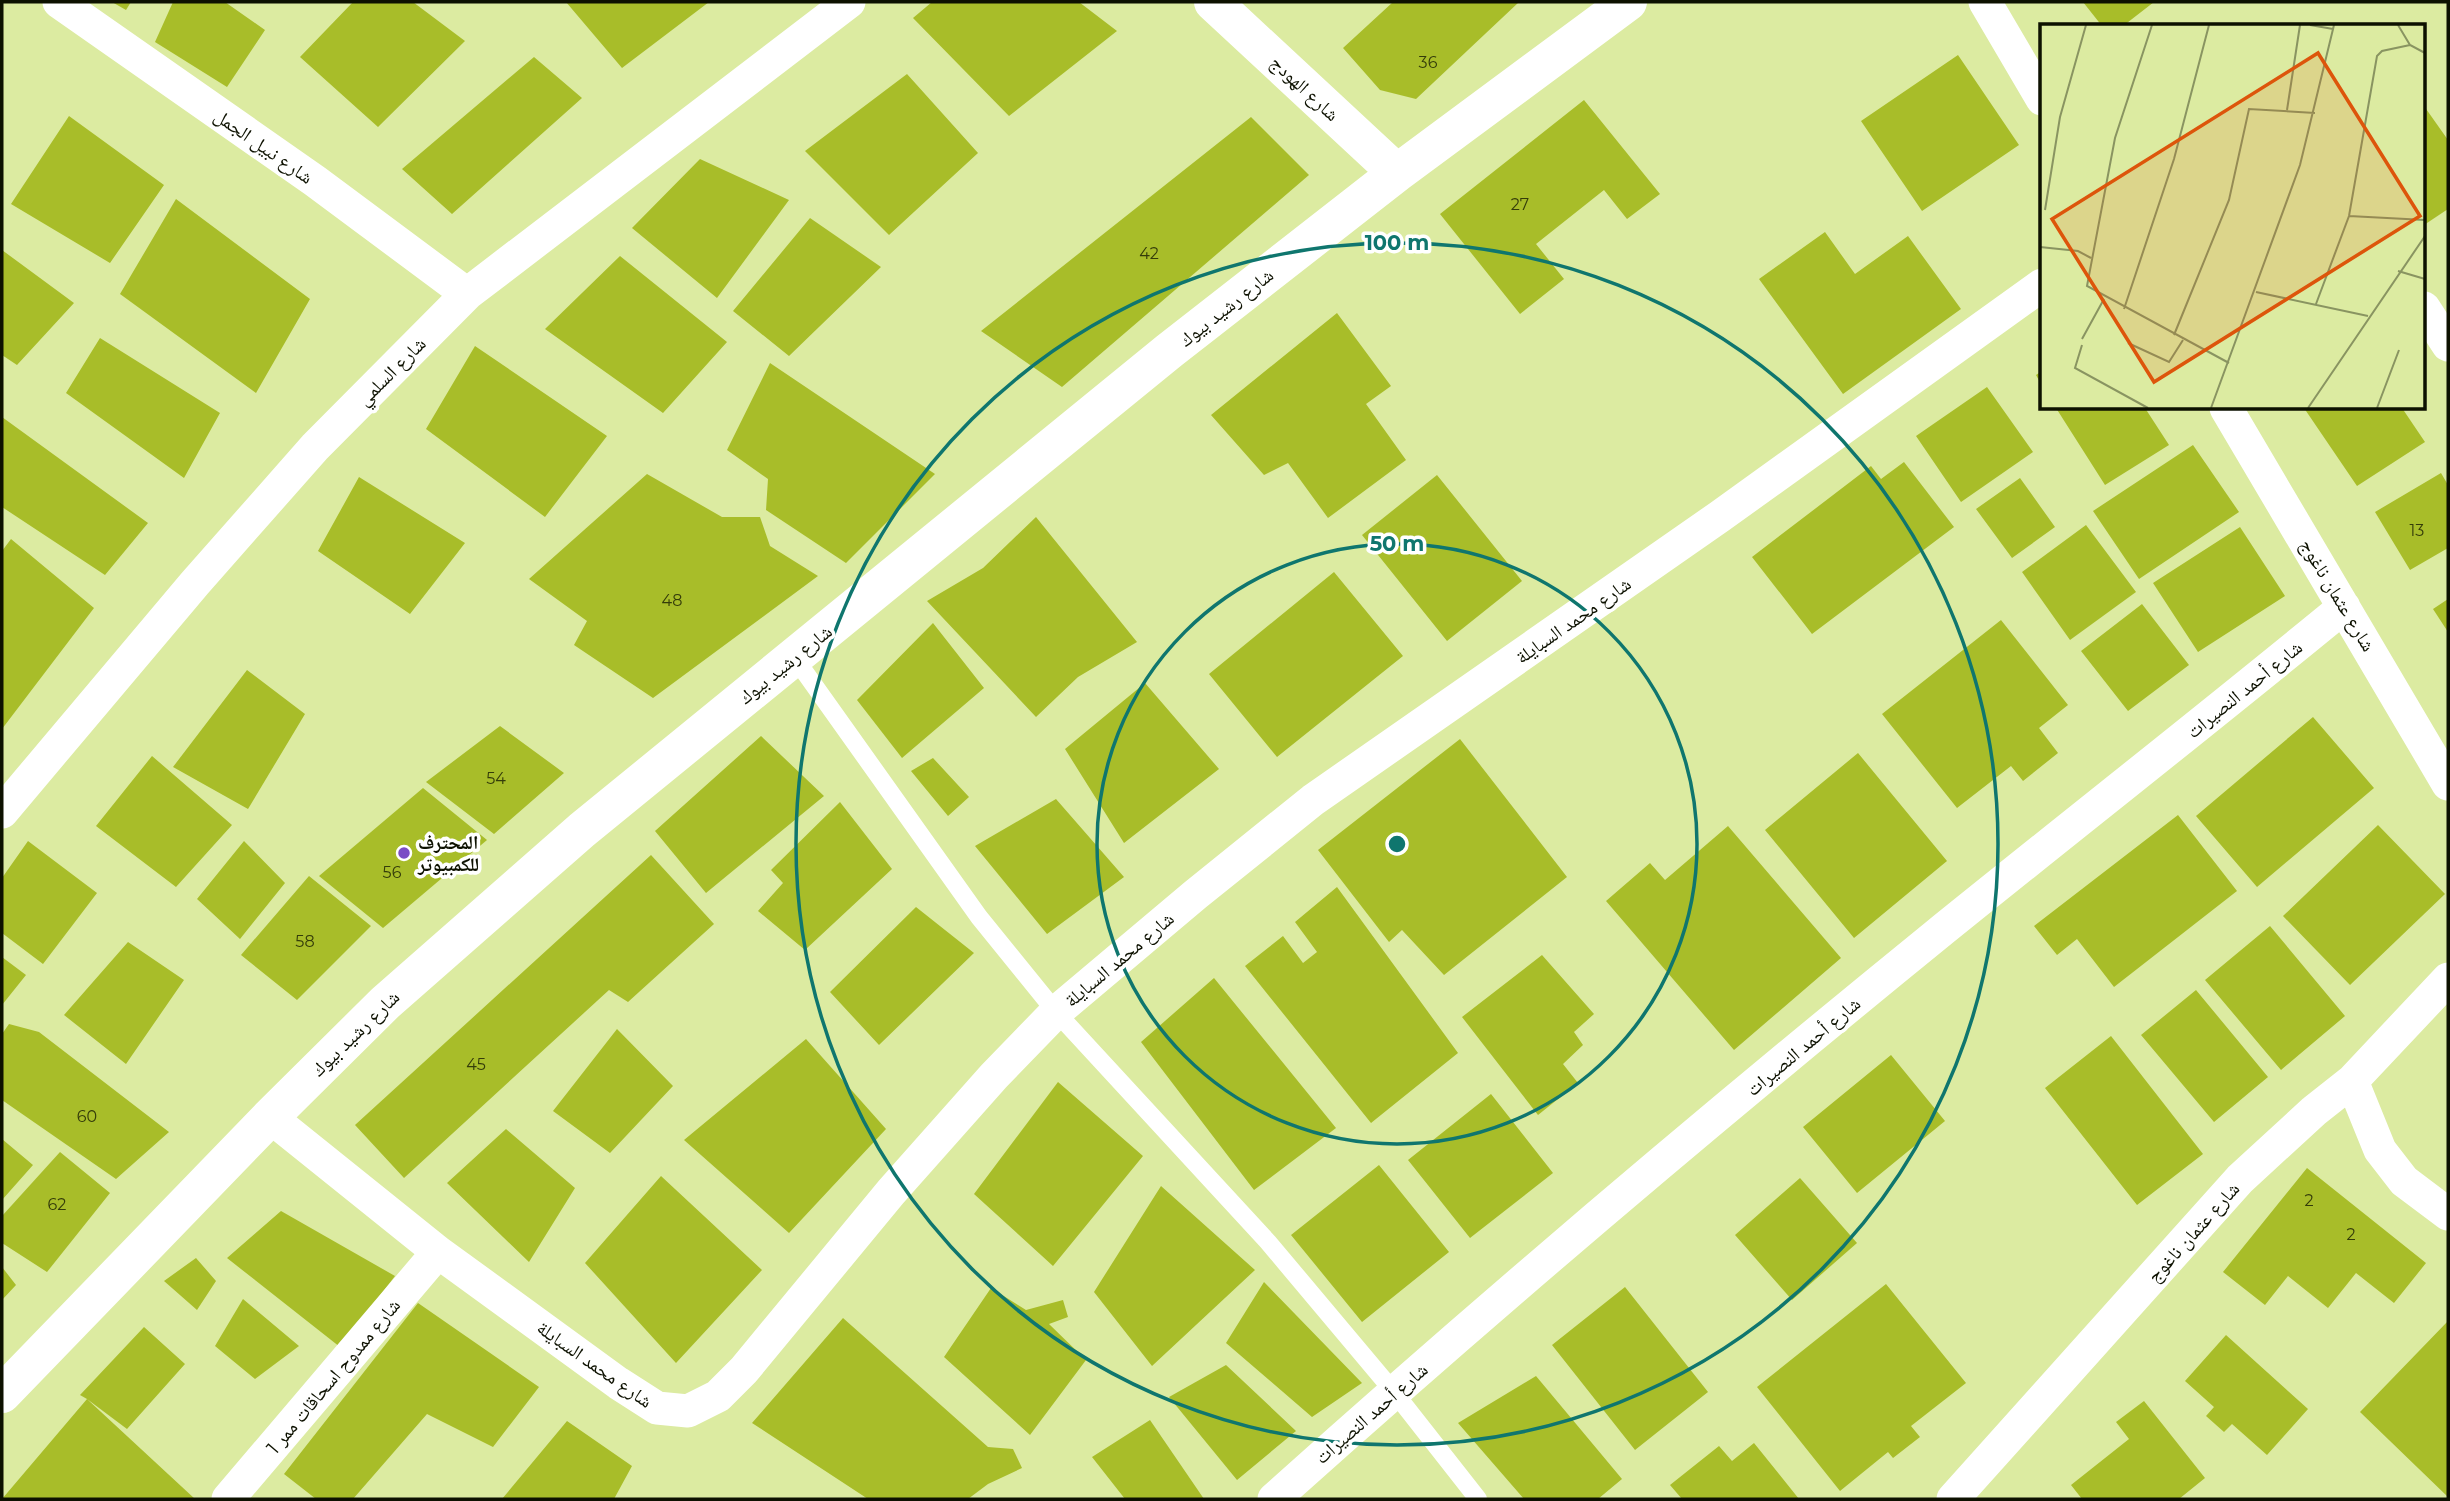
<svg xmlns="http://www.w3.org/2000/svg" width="2450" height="1501" font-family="Montserrat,'Noto Naskh Arabic',sans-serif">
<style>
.building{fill:#a8bd29}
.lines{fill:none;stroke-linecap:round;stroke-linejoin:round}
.service{stroke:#fff;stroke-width:18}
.minor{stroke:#fff;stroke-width:33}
.tertiary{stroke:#fff;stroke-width:38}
.ring{fill:none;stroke:#0f766e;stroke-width:3.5}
.poi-dot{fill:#7b4cc5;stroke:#fff;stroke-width:2.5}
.labels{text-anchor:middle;stroke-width:7;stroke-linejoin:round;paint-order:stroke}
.number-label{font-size:16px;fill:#343c0a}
.street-label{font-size:19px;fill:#0d1100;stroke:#fff}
.poi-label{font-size:19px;font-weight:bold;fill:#0d1100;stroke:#fff;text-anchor:start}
.inset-road{fill:none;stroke:#899461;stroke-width:2}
.view{fill:#dd550b;fill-opacity:0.15;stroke:#dd550b;stroke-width:3.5}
.inset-edge{fill:none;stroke:#0d1100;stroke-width:3.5}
.centre{fill:#0f766e;stroke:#fff;stroke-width:3.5}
.ring-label{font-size:21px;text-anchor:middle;font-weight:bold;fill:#0f766e;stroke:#fff;stroke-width:7;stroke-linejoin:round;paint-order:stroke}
</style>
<rect width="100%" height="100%" fill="#dceba1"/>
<path class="building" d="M112,2h19l-5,8z
M173,2h52l40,28 -38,57 -72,-45z
M353,2h60l52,39 -87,86 -78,-70z
M566,2h143l-87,66z
M932,2h147l38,29 -108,85 -96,-98z
M1393,2h126l-103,97 -36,-9 -37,-42z
M2083,2h71l-31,24h-21z
M1958,55l61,90 -97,66 -61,-90z
M534,57l48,41 -130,116 -50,-45z
M907,74l71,79 -89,82 -84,-84z
M1584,100l76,94 -33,25 -23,-29 -68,54 28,35 -44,35 -80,-100z
M2424,106l24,34v69l-24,16z
M69,116l95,69 -54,78 -99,-59z
M1251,117l58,58 -247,212 -81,-56z
M700,159l89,41 -72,98 -85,-70z
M176,199l134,100 -54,94 -136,-99z
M810,218l71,49 -92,89 -56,-45z
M1825,232l30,42 53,-38 53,73 -118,85 -84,-115z
M2,250l72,53 -57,62 -15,-10z
M620,256l107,86 -64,71 -118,-84z
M1337,313l54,73 -25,18 40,56 -78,58 -40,-55 -24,12 -53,-60z
M100,338l120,75 -36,65 -118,-85z
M475,346l132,90 -62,81 -119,-88z
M770,363l165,111 -89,89 -80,-53 2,-31 -41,-29z
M2042,371v15l-6,-11z
M1987,387l46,65 -72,50 -45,-66z
M2056,408h89l24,37 -64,40z
M2304,408h98l23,34 -68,44z
M2,417l146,106 -43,52 -103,-68z
M2193,445l46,67 -100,67 -46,-68z
M1904,462l50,65 -142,107 -60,-77 119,-91 10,13z
M2441,473l7,12v63l-38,22 -35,-58z
M647,474l75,43h38l10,29 48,30 -165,122 -79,-53 13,-24 -58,-42z
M1437,475l85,106 -75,60 -85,-106z
M359,477l106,66 -55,71 -92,-63z
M2020,478l35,49 -43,31 -36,-49z
M1036,517l101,125 -59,35 -42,40 -109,-116 56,-33z
M2086,525l50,67 -66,48 -48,-68z
M2240,527l45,69 -87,56 -45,-69z
M11,539l83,69 -92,121v-178z
M1334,572l69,84 -126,101 -68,-83z
M2448,599v33l-15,-23z
M2142,604l47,61 -61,46 -47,-60z
M2001,620l67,85 -29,23 19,25 -35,28 -12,-15 -54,42 -75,-94z
M933,623l51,65 -82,70 -45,-58z
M247,670l58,44 -57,95 -75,-42z
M1145,683l74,86 -95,74 -59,-94z
M2313,717l61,71 -117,99 -61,-71z
M500,726l64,47 -70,61 -68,-52z
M761,736l63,60 -118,97 -51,-62z
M1460,739l107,138 -123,98 -42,-45 -13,12 -71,-92z
M1858,753l89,108 -93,77 -89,-108z
M152,756l80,69 -56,62 -80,-61z
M933,758l36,39 -21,19 -37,-45z
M423,788l64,52 -104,88 -64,-52z
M1056,799l68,78 -77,57 -72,-88z
M840,802l52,67 -87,81 -47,-39 25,-28 -12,-13z
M2178,815l59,76 -123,96 -37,-48 -20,16 -23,-29z
M2378,825l67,69 -95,91 -67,-69z
M1728,826l113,132 -107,92 -128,-149 44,-38 15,17z
M28,841l69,52 -54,71 -41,-31v-55z
M244,841l41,42 -45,56 -43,-40z
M651,855l63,69 -86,78 -19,-12 -205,188 -49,-53z
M309,876l62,50 -74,74 -56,-45z
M1337,887l121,166 -87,70 -126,-157 38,-30 20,27 14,-11 -22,-30z
M916,907l58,46 -95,92 -49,-53z
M2270,926l75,90 -64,54 -76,-90z
M128,942l56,38 -58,84 -62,-49z
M1542,955l52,59 -20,18 9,13 -20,19 15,19 -40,32 -76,-98z
M2,957l24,18 -24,30z
M1214,978l122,150 -82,62 -113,-148z
M2196,990l72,87 -54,45 -73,-87z
M9,1024l30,8 130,100 -53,47 -114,-79v-66z
M617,1029l56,57 -63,67 -57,-42z
M2111,1036l92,118 -66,51 -92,-117z
M806,1039l80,90 -97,104 -105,-93z
M1891,1055l54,66 -88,72 -54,-66z
M1058,1082l85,74 -90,110 -79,-72z
M1491,1094l62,79 -83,65 -62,-78z
M506,1129l69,59 -46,74 -82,-79z
M2,1139l31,26 -31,35z
M60,1152l50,41 -63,79 -45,-29v-27z
M1379,1165l70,87 -87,70 -71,-87z
M2307,1168l119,95 -32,40 -38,-30 -28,35 -40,-32 -23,29 -42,-33z
M661,1176l101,94 -86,93 -91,-100z
M1800,1178l57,65 -65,57 -57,-65z
M1161,1186l94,84 -103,96 -58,-74z
M281,1211l114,65 -55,71 -113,-89z
M196,1258l20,23 -19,29 -33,-29z
M2,1267l14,18 -14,15z
M1264,1282l98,101 -50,34 -86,-74z
M1886,1284l80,99 -55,43 9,11 -27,21 -5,-6 -48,39 -83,-104z
M1625,1287l83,105 -73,58 -83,-105z
M991,1288l35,22 37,-10 5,17 -19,7 37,36 -56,75 -86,-78z
M243,1299l56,47 -44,33 -40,-33z
M418,1303l121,84 -46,60 -66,-33 -74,85h-37l-32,-25z
M843,1318l145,129 25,2 9,19 -34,16 -20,15h-100l-116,-76z
M2448,1321v176l-88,-85z
M144,1327l41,37 -58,65 -40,-30 108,100h-193l85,-100 -7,-4z
M2226,1335l82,74 -41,46 -35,-31 -8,8 -18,-16 8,-9 -29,-26z
M1226,1365l70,66 -59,49 -68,-83z
M1536,1376l86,103 -24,20h-74l-66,-76z
M2144,1401l61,77 -26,21h-97l-11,-14 58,-46 -13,-17z
M1150,1420l54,79h-79l-33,-42z
M567,1421l65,45 -18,33h-112z
M1754,1443l45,56h-117l-12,-14 49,-39 13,15z"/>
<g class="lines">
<path class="service" d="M794,657l185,260 77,95 212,230 126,150 84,107"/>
<path class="minor" d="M59,2l256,179 152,113
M1985,2l57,97
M2424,308l24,37
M2226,408l222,376
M2,812l193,-229 120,-136 152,-153 382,-292
M2352,1081l28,69 24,31 44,33
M270,1117l168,135 180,131 39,25 31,3 30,-15 26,-26 147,-178 103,-116 62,-64 139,-117 118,-95 406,-283 323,-232
M228,1499l210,-247
M1274,1499c215,-193 436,-380 661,-563 136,-110 274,-218 409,-329
M1953,1499l287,-320 74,-68 38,-30 96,-102"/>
<path class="tertiary" d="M1213,2l184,171
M2,1394l268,-277 115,-114 197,-173 587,-479 228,-178 231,-171"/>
</g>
<g class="ring">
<circle cx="1397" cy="844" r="300"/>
<circle cx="1397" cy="844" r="601"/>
</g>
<circle class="poi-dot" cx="404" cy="853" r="7"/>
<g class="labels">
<g class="number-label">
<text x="1428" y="68">36</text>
<text x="1520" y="210">27</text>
<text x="1149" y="259">42</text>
<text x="2417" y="536">13</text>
<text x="672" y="606">48</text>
<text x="496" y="784">54</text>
<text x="392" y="878">56</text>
<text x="305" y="947">58</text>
<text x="476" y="1070">45</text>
<text x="87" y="1122">60</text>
<text x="2309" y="1206">2</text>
<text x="57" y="1210">62</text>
<text x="2351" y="1240">2</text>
</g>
<g class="street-label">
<text transform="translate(1305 88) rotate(43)" y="7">شارع الهودج</text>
<text transform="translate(264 146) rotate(35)" y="7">شارع نبيل الجمل</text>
<text transform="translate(1226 307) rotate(-38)" y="7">شارع رشيد بيوك</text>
<text transform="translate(391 371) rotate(-45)" y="7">شارع السلمي</text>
<text transform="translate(2338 595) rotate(59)" y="7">شارع عثمان ناغوج</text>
<text transform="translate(1573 620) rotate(-35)" y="7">شارع محمد السبايلة</text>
<text transform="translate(785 664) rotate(-39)" y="7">شارع رشيد بيوك</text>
<text transform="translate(2244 689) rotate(-39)" y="7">شارع أحمد النصيرات</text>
<text transform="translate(1119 959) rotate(-40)" y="7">شارع محمد السبايلة</text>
<text transform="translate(355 1033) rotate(-44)" y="7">شارع رشيد بيوك</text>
<text transform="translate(1803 1046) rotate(-40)" y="7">شارع أحمد النصيرات</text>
<text transform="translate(2193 1232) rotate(-48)" y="7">شارع عثمان ناغوج</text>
<text transform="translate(595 1364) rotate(35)" y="7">شارع محمد السبايلة</text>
<text transform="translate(333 1376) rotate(-50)" y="7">شارع ممدوح اسحاقات ممر 1</text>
<text transform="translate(1371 1413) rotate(-41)" y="7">شارع أحمد النصيرات</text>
</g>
<g class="poi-label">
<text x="418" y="849">المحترف<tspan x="418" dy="22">للكمبيوتر</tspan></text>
</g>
</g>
<g transform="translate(2040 24)">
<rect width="385" height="385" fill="#dceba1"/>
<path class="inset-road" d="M112,1l-37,113 -28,148 142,77M270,1l23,4M358,1l12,20 15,8M247,86l13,-85M5,186l15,-93 26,-92M309,192l76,4M0,223l38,4 13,7M358,247l27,8M216,268l112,24M276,280l33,-88 28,-160 5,-5 28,-6M84,285l50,-150 35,-134M134,311l55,-135 20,-91 66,4M42,315l22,-40M88,319l41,19 14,-22M42,321l-7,23 73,40M171,384l89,-243 34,-140M268,384l117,-172M337,384l22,-58"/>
<path class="view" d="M278,29l102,163 -266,166 -102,-163z"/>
<rect width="385" height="385" class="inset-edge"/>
</g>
<circle cx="1397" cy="844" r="10" class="centre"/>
<g class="ring-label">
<text x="1397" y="250">100 m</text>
<text x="1397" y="551">50 m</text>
</g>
<rect width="2450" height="1501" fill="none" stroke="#0d1100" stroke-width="7"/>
</svg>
